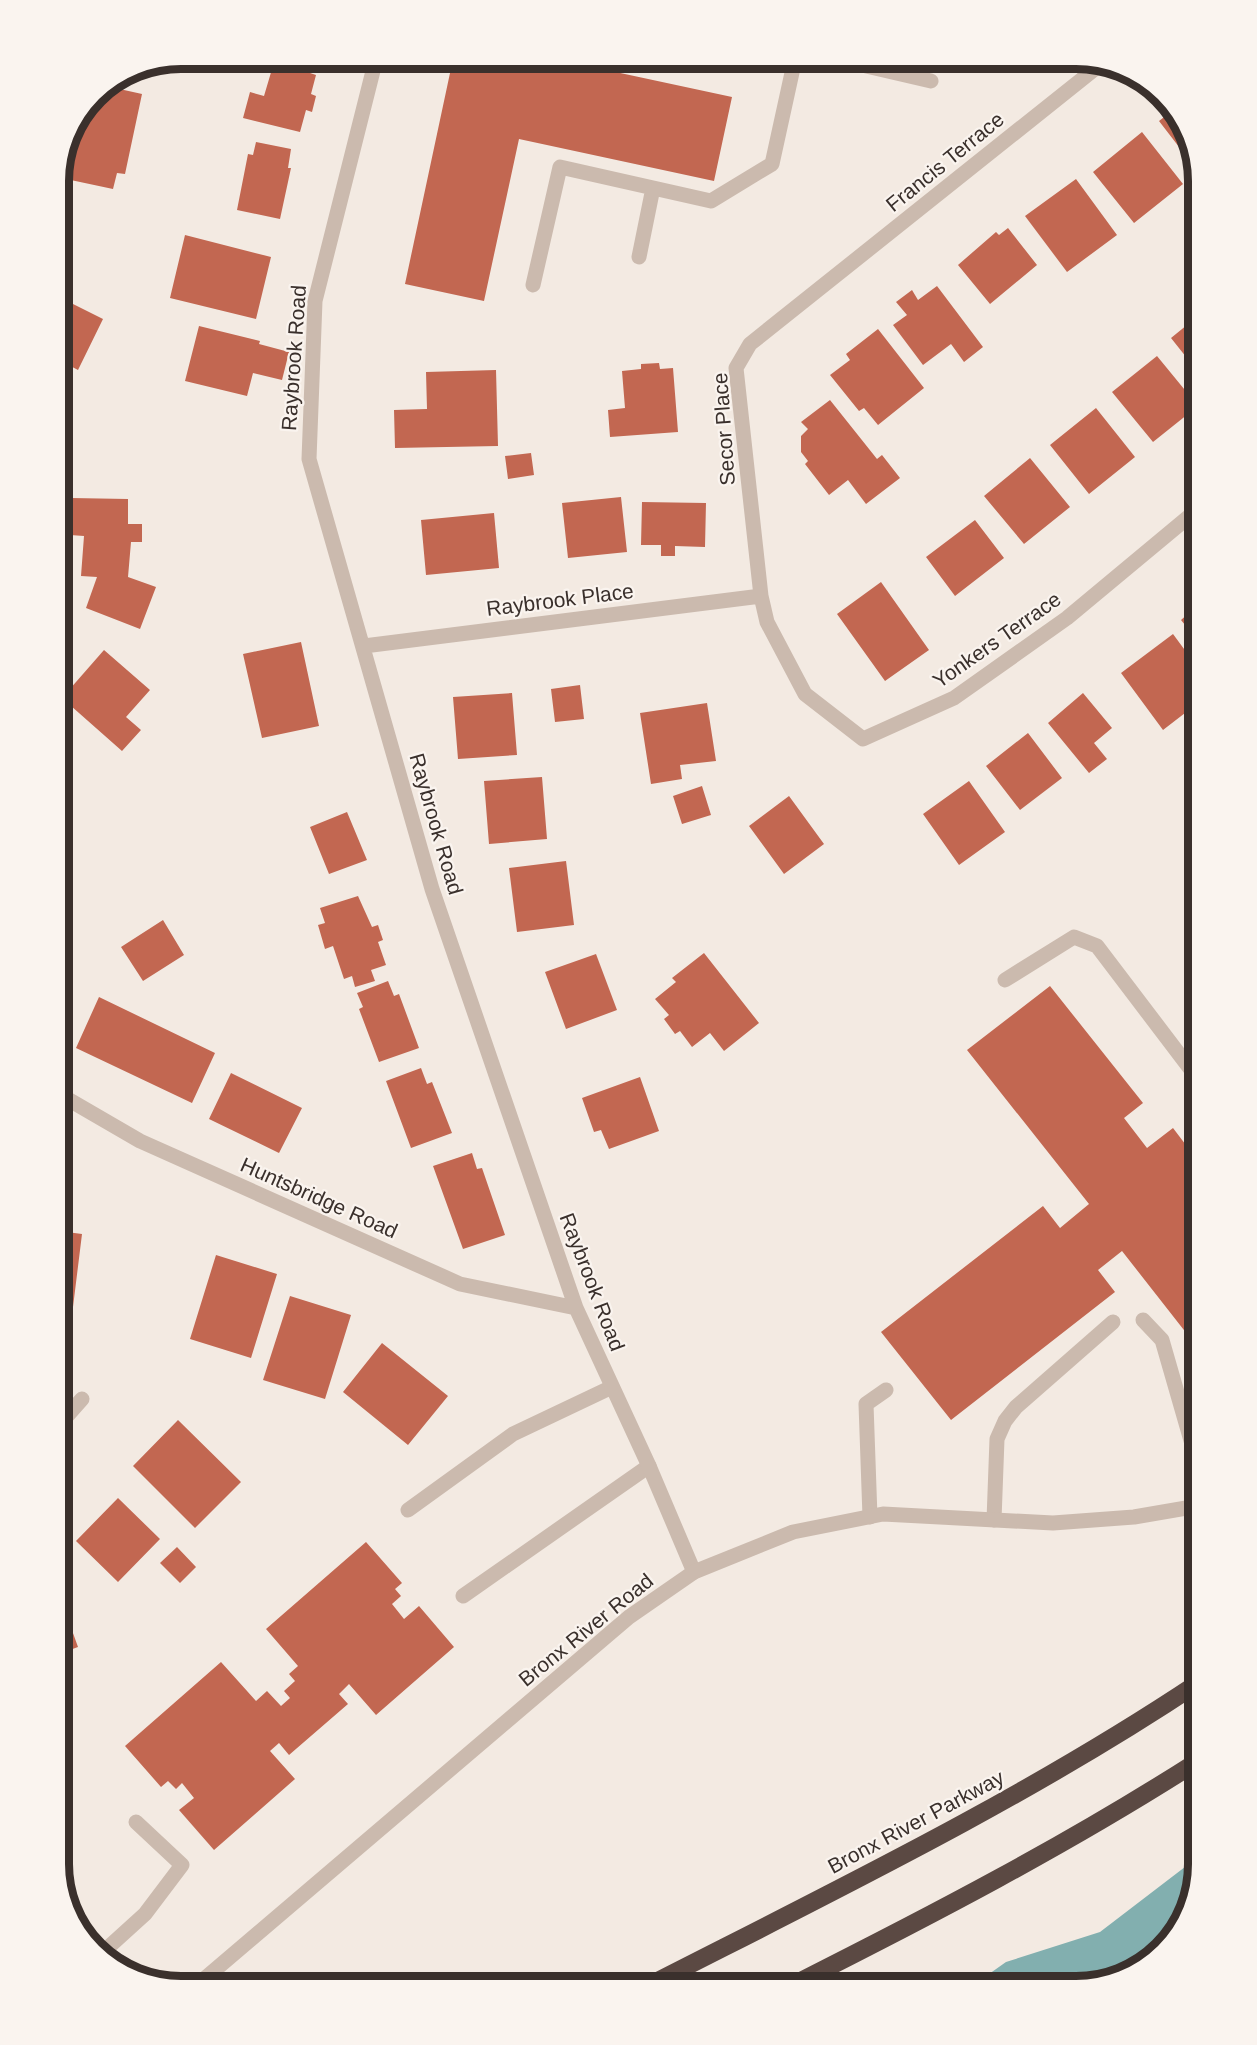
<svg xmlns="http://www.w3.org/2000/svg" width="1257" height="2045" font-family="Arial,sans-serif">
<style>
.water{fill:#82afaf}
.building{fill:#c26751}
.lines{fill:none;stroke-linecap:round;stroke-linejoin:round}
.service{stroke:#cbbaae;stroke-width:15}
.minor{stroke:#cbbaae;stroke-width:15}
.tertiary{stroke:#cbbaae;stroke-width:15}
.motorway{stroke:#5b4943;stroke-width:18}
.labels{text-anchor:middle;stroke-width:4.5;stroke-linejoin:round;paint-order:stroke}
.street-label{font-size:21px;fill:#3a302c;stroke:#faf4ef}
.rim{fill:none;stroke:#3a302c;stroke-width:8}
</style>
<rect width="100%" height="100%" fill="#f3eae2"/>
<path class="water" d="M1198,1857l-20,75 -51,42 -51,12h-104l34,-24 94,-30z"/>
<path class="building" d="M275,59h39l-4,14 6,2 -5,19 5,2 -4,16 -6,-2 -6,22 -57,-14 7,-26 14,4z
M453,59h102l177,38 -18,84 -195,-42 -35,162 -79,-17z
M106,86l36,8 -17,80 -8,-1 -4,16 -47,-10 4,-18 -4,-2 6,-32 23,-33z
M1172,111l14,15 10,43 -37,-48z
M1142,132l41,52 -49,39 -41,-51z
M256,142l35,7 -3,19h3l-11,51 -43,-9 11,-56 5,1z
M1076,179l41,56 -50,37 -42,-56z
M1008,228l29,37 -47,39 -32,-39 38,-33 3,3z
M185,235l86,22 -15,62 -86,-21z
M937,286l46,61 -19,15 -13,-18 -28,21 -30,-40 14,-10 -11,-13 16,-12 6,10z
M59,297l44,22 -25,51 -19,-10z
M1198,316v56l-27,-34z
M199,326l61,15 -1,3 30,8 -7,28 -29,-7 -6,23 -62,-15z
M878,329l46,59 -46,37 -14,-17 -5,3 -29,-36 20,-15 -4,-6z
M1157,356l41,50 -45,36 -41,-50z
M659,363l1,6 13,-1 5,64 -68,5 -2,-27 17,-2 -3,-37 19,-2v-5z
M496,370l2,76 -103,2 -1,-38 33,-1 -1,-37z
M830,400l47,59 5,-4 18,23 -34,26 -18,-24 -19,15 -24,-31 3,-3 -7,-9v-16l7,-7 -7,-7z
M1096,408l39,49 -46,37 -39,-49z
M531,453l3,22 -26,4 -3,-23z
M1030,458l40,49 -46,37 -40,-48z
M621,497l6,55 -59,6 -6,-55z
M71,498l57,1v25h14v18h-11l-3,35 28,10 -16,42 -54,-21 11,-31 -16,-1 3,-40 -14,-1z
M642,502l64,1 -1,44 -30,-1v10h-14v-11h-20z
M494,513l5,55 -73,7 -5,-55z
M975,520l29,38 -49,38 -29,-39z
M881,582l48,68 -44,31 -48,-67z
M1198,605v36l-17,-21z
M1173,634l25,34v35l-35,27 -42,-57z
M301,642l18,84 -57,12 -19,-84z
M104,650l46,40 -24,27 15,13 -19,21 -60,-53z
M580,685l4,34 -29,3 -4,-33z
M512,693l5,62 -59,4 -5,-62z
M1083,693l29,35 -18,15 13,16 -18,14 -41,-50z
M707,703l9,58 -36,4 2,14 -31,5 -11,-71z
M1028,733l34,45 -42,32 -34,-44z
M542,777l5,62 -58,5 -5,-63z
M969,781l36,51 -46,33 -36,-51z
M702,786l9,29 -29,9 -9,-28z
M789,796l35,48 -40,30 -35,-48z
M347,812l20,48 -38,14 -19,-47z
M566,861l8,64 -57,7 -8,-64z
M358,896l14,31 6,-2 5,15 -5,2 8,23 -15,5 4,11 -20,6 -3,-11 -8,3 -11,-33 -8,3 -7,-24 7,-2 -5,-15z
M163,920l21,35 -41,26 -22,-34z
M704,953l55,70 -35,28 -14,-18 -18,14 -12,-16 -5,3 -11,-15 5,-4 -14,-16 21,-17 -4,-4z
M596,954l21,56 -51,19 -21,-57z
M388,981l6,15 5,-2 20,54 -40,14 -20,-53 4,-2 -6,-14z
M1050,986l93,117 -19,15 23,30 26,-20 25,33v42l-6,6 6,8v131l-76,-97 -24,19 17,22 -164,128 -70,-88 162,-126 17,22 29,-24 -122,-154z
M99,997l116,56 -23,50 -116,-55z
M421,1068l6,16 5,-2 20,51 -41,15 -25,-67z
M231,1073l71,35 -23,45 -70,-34z
M640,1077l19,54 -50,18 -8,-19 -7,2 -12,-34z
M472,1153l5,16 5,-1 23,67 -42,14 -30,-83z
M59,1231l23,3 -9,73 -14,-2z
M216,1255l61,19 -26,84 -61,-19z
M290,1296l61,19 -26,84 -62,-19z
M382,1343l66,53 -40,49 -65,-53z
M178,1420l63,62 -46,46 -62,-62z
M118,1498l42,41 -42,43 -42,-41z
M366,1542l36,41 -7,6 6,7 -9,8 12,15 15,-13 35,41 -78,68 -27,-31 -10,10 9,10 -59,51 -10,-12 -9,8 25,28 -81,71 -35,-40 15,-12 -12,-15 -6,6 -8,-8 -7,6 -36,-41 96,-84 35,39 11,-10 14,15 9,-8 -6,-7 11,-10 -6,-7 9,-8 -32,-37z
M177,1547l19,20 -16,16 -20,-20z
M59,1594l19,53 -19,7z"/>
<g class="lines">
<path class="service" d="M836,59l95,22
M639,257l14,-69
M533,285l27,-118 151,34 61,-37 23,-105
M1005,980l69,-43 23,9 101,133
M1143,1320l19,20 36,125
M408,1510l105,-76 99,-47
M870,1517l-4,-113 20,-14
M994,1520l3,-81 8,-18 11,-14 97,-85
M463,1596l186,-130
M102,1953l43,-39 37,-49 -46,-43"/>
<path class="minor" d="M376,59l-61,242 -6,158 123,430 144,419 73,158 45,106
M1101,64l-351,280 -14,24 25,228 6,26 38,72 58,45 91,-41 113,-80 131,-109
M364,646l397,-50
M59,1094l81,47 320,143 116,24
M59,1425l23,-26"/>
<path class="tertiary" d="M196,1986l433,-369 65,-45 99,-40 90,-18 170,9 81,-6 64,-11"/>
<path class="motorway" d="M648,1986c186,-95 376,-187 550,-303
M791,1986c139,-70 276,-141 407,-225"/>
</g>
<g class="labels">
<g class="street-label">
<text transform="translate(945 162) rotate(-39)" y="7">Francis Terrace</text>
<text transform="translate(294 358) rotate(-86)" y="7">Raybrook Road</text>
<text transform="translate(724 429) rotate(-94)" y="7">Secor Place</text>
<text transform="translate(560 600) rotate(-7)" y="7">Raybrook Place</text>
<text transform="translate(997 640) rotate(-35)" y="7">Yonkers Terrace</text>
<text transform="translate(436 824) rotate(74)" y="7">Raybrook Road</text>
<text transform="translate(319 1198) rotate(24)" y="7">Huntsbridge Road</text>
<text transform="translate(592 1282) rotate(69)" y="7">Raybrook Road</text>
<text transform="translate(586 1630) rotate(-39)" y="7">Bronx River Road</text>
<text transform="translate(916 1822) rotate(-28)" y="7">Bronx River Parkway</text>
</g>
</g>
<path d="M0 0H1257V2045H0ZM181 69H1076A112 112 0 0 1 1188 181V1864A112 112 0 0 1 1076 1976H181A112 112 0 0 1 69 1864V181A112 112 0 0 1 181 69Z" fill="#faf4ef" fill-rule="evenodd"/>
<path class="rim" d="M181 69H1076A112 112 0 0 1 1188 181V1864A112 112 0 0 1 1076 1976H181A112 112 0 0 1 69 1864V181A112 112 0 0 1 181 69Z"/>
</svg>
